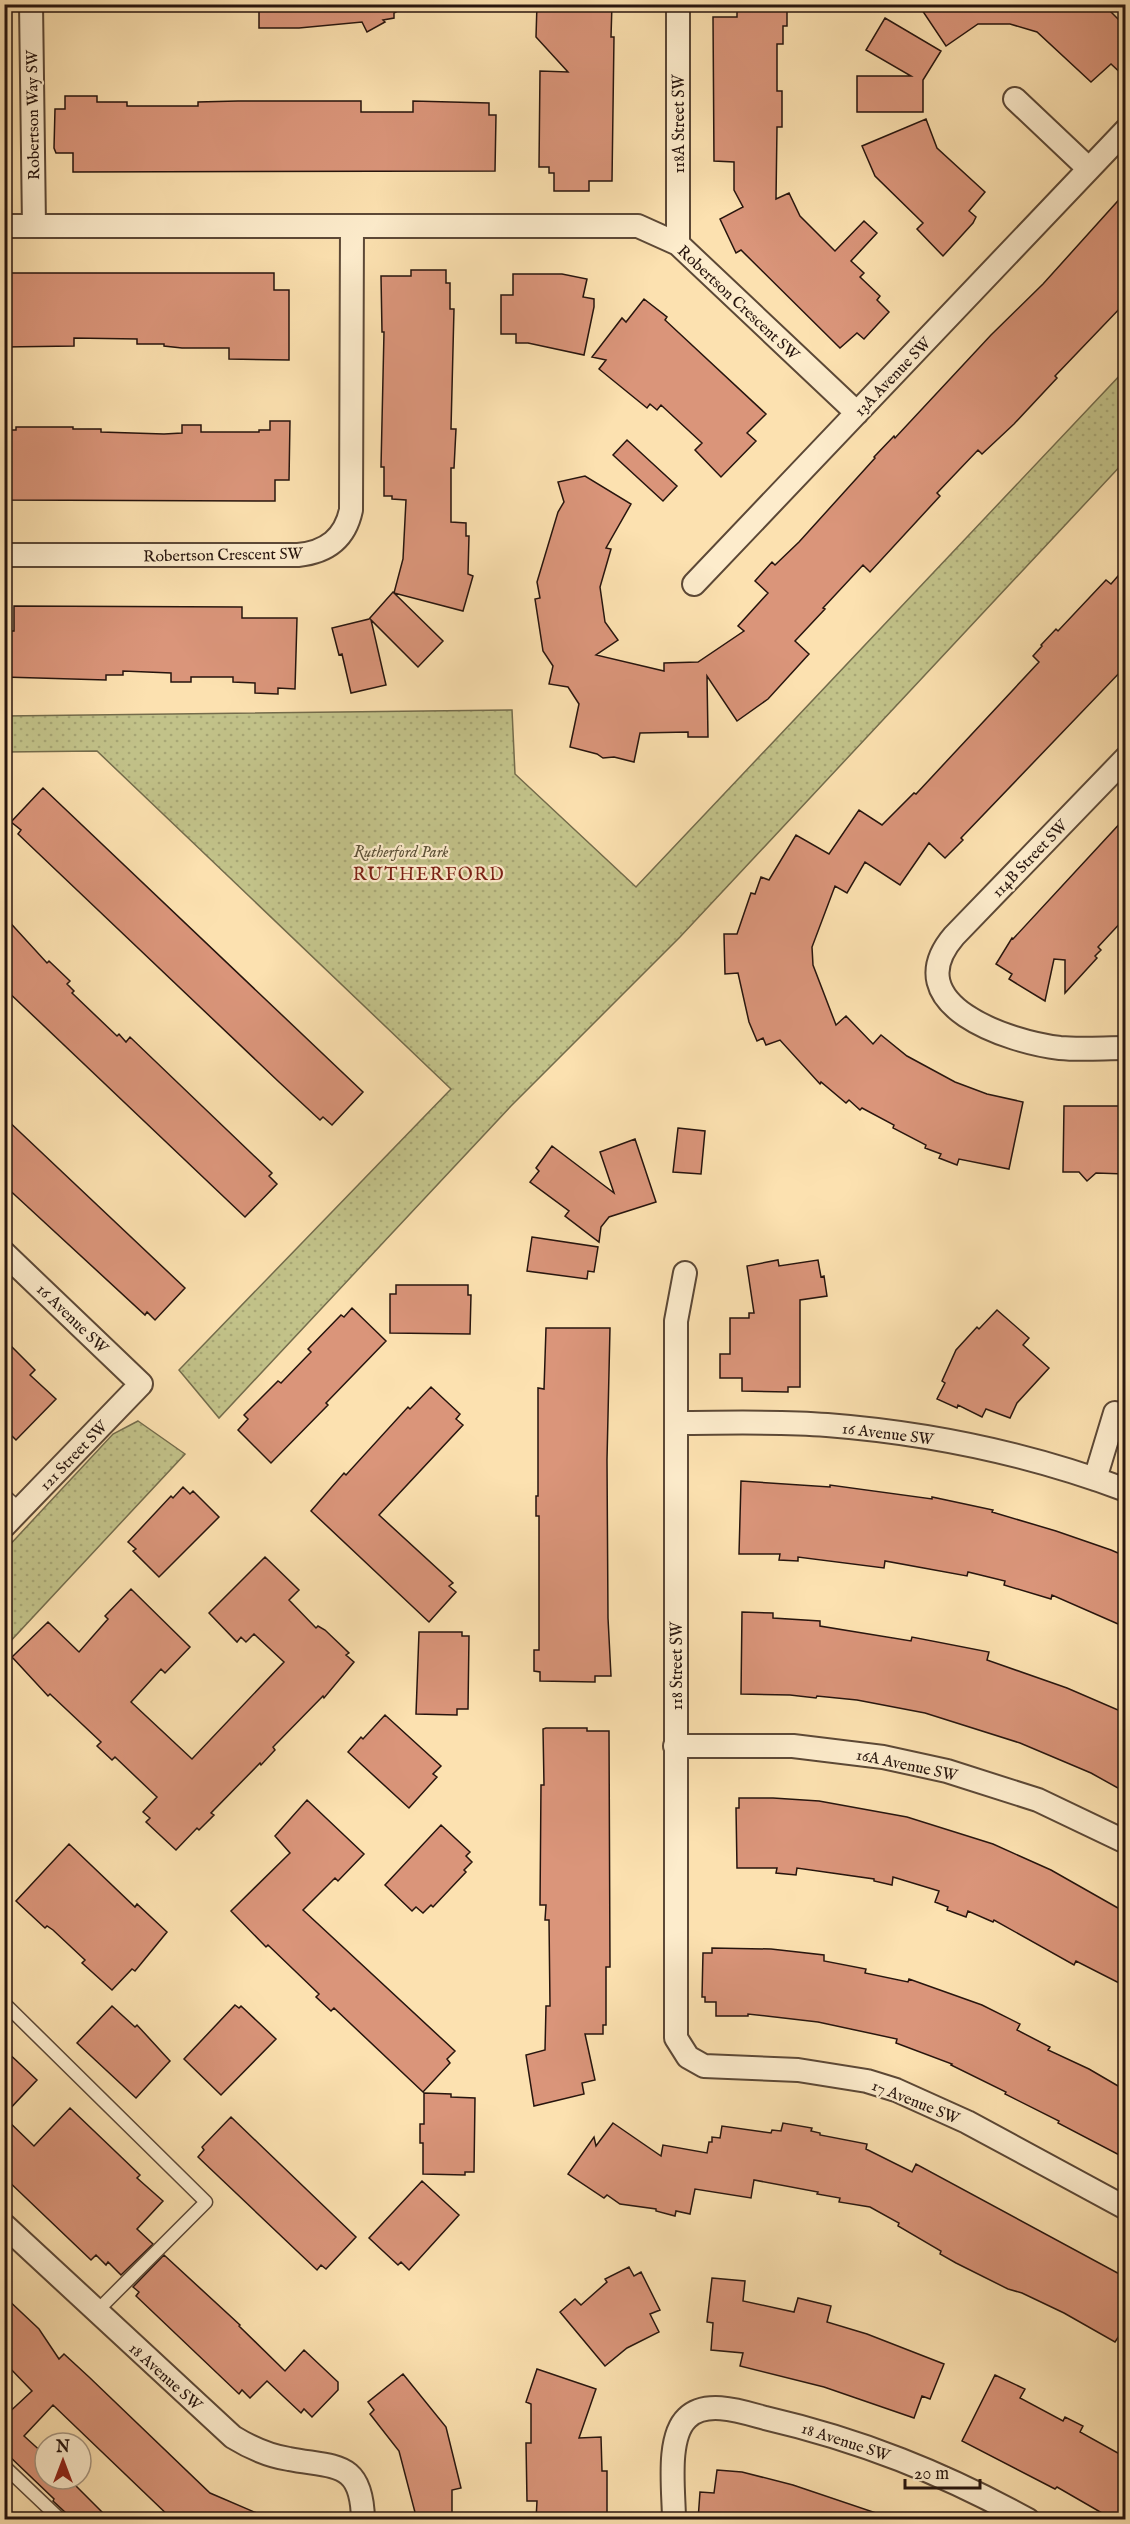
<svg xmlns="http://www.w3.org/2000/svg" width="1130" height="2524" font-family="'IM FELL English',serif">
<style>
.grass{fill:url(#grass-dots);stroke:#746c4c;stroke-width:1.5}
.building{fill:#da957a;stroke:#27150e;stroke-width:1.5}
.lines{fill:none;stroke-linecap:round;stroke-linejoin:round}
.service-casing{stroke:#5c4836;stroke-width:15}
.minor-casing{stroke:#5c4836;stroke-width:26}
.service{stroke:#fdeccc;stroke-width:12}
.minor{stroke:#fdeccc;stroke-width:22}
.labels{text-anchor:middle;stroke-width:4.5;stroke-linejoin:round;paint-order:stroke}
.street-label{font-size:16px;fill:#27150e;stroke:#fdeccc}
.park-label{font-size:16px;font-style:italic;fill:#5d5239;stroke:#fdeccc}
.neighbourhood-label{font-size:18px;letter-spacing:1.5px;fill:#7a1f14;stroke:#fdeccc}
</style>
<defs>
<pattern id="grass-dots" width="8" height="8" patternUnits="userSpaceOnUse" patternTransform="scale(1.5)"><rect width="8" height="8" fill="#c2c289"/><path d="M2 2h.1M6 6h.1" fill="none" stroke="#a7a675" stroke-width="1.8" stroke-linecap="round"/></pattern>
</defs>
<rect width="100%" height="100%" fill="#fce1b0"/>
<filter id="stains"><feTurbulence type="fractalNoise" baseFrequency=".00333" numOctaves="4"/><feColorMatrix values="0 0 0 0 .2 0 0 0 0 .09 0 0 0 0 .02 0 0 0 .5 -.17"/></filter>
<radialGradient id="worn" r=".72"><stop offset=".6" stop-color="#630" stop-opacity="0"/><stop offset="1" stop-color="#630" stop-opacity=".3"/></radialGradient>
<path class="grass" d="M1125,370v91l-445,476 -169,169 -292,312 -40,-48 272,-281 -354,-338 -92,1v-36l507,-6 3,64 121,113z
M138,1421l47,33 -180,193v-97l108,-116z"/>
<path class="building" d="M259,4h151l-16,9v5l-11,2 2,2 -18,10 -5,-10 -63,6h-40z
M537,4h75l-1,33h3l-2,144h-23v10h-35v-18h-5v-6h-10l1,-96 28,1 -32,-35z
M918,4h185l22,22v51l-14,-13 -20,18 -54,-50 -27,-8h-32l-32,22z
M737,7h50v19h-4v18h-6v47h5v36h-5l-1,72 13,-6 11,23 35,35 29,-30 13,12 -26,28 13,12 -4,4 20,19 -3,4 12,12 -25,27 -7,-6 -17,15 -99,-98 -5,3 -16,-34 23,-12 -9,-17v-28l-20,-1 -1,-144h24z
M885,18l56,33 -18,29v32h-66v-36h54l-45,-26z
M65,96h32v6h30v4h71v-4l40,-1h123v11h52v-11l76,2v12h7l-1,56 -422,1v-19h-17l-2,-5 1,-39h10z
M926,119l11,29 48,44 -16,19 7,6 -3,6 -30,33 -26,-27 6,-6 -48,-47 -13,-30z
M1125,193v110l-70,73 2,2 -43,46 -32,30 -4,-4 -41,43 3,3 -70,76 -7,-7 -40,43 2,1 -30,32 14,13 -41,45 -31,22 -30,-45 1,61h-20v-5l-48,1 -6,29 -20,-5 -11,1 -6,-4 -27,-7 9,-43 -11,-17 -19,-3 4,-18 -10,-15 -8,-52 5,-1 -3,-16 21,-70 6,-10 -6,-20 27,-6 46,28 -25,44 5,1 -11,38 5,35 13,18 -22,15 68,16v-8l34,-1 46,-31 -6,-5 30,-33 -13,-12 17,-19 3,3 24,-23 76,-84 -1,-1 20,-21 1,2 96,-103 52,-51z
M411,270h35v13h4v26h4l-3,120h5l-2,39h-3v54l15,1v13h3l-1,38 5,2 -10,35 -69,-18 9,-34 3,-59 -14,-1v-3h-8v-29h-3l3,-135h-2l-1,-56h30z
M4,273h270v17h15v70l-60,-1v-11h-47l-18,-2v-2h-27v-5l-63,-1v8l-70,1z
M513,274h49l25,5 -4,18 11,2v8l-10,48 -56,-12h-12v-9h-15v-39h12z
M644,299l23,18 -2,3 101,94 -19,19 9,8 -35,36 -26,-27 7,-7 -41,-38 -4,5 -7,-6 -3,4 -48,-39 7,-9 -14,-3 30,-39 4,4z
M270,421h20l-1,59h-14v21l-271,-1v-70h12v-3h57v2h28v3l63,2 18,-1v-8h19v7h58v-2h11z
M627,440l50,46 -14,15 -50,-46z
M1125,568v99l-164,171 2,2 -18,18 -16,-15 -29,42 -35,-23 -18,31 -12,-7 -23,61 1,18 23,60 10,-9 27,28 8,-9 26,21 48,26 32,12 36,8 -14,67 -50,-10 -2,6 -18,-7 2,-4 -16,-6 1,-3 -33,-17 1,-3 -32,-17 -2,2 -11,-10 -3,3 -25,-21 -1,2 -40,-44 -14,5 -3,-7 -6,3 -8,-19 -11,-49 -13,1 -1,-40h13l14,-41 4,1 6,-17 8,3 27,-45 33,19 30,-44 23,15 32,-32 2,1 123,-132 -6,-6 9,-10 -1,-1 15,-16 2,2 48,-51 5,4z
M393,592l50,49 -25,26 -47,-47 15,65 -35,8 -9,-39 -3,1 -7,-27 37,-9z
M14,606l228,1v11h55l-2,71 -17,-1v6l-23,-1v-10l-22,-1v-5h-42v5h-20v-9l-48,-2v4h-17v5l-102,-3v-46h10z
M43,788l320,304 -31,33 -9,-8 -3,3 -41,-38 -261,-248 3,-4 -10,-8z
M1125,818v100l-27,29 3,3 -6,6 2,2 -32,35v-33l-11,-1 -9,42 -36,-22 3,-5 -16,-10 16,-26 1,1z
M4,916l43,47 2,-2 21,20 -3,3 7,7 -2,2 45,43 2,-2 7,8 4,-5 142,136 -3,3 8,8 -32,33 -241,-229z
M1064,1106h61v68l-29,-1 -9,8 -8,-9h-16z
M4,1117l181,171 -30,32 -8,-8 -2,3 -141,-130z
M678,1128l27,3 -4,43 -28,-2z
M635,1139l21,63 -47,15 -8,10 -2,15 -34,-26 4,-5 -39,-29 9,-11 -3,-3 16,-22 62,47 -14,-41z
M532,1237l66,10 -4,25 -6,-1 -1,8 -60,-8z
M778,1260l1,6 39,-6 3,17 3,-1 3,20 -27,4v87h-12v5l-46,-1v-13h-22v-24h10v-36h19v-5h5l-7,-47z
M396,1285h72v10h3l-1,39 -80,-1v-39h6z
M352,1308l34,33 -60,62 2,2 -57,58 -33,-33 10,-11 -4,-4 34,-34 3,2 30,-31 -3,-3 33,-34 3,2z
M997,1310l32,28 -6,7 26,23 -32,35 -7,15 -24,-9 -4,8 -24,-12 -1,3 -20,-9 8,-16 -3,-2 14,-31 21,-23 2,2z
M546,1328h64l-3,132 1,158 3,58h-16v6l-55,-1v-9l-6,-1v-21h5v-134h-3v-20h2v-108l6,1z
M4,1339l31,31 -5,5 26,24 -40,41 -12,-12z
M431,1387l29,27 -4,5 7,6 -84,90 74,68 -4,3 7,6 -27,30 -118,-111 33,-38 2,2 62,-68 2,2z
M741,1481l89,6v-2l102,14v-2l61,13 -1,2 64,19 55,19 14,6v71l-73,-32 -1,4 -47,-14 1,-4 -37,-9 -1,4 -82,-15 -1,7 -86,-11v4l-19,-1 1,-6h-41z
M183,1487l7,7 3,-3 26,26 -60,60 -26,-26 3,-2 -8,-7 43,-46 2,2z
M265,1557l34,33 -10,10 27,28 2,-2 7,4 24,23 -3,2 8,7 -30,36 -1,-2 -50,51 2,3 -14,15 -1,-2 -49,50 3,2 -15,15 -2,-2 -21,22 -30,-28 4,-4 -7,-6 14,-15 -42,-40 -3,3 -15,-14 4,-4 -51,-48 -2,2 -36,-39 36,-35 31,30 29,-33 -3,-3 26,-27 59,58 -25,26 -4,-4 -30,33 61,57 92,-97 -30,-28 -8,8 -5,-5 -4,5 -28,-29z
M742,1612l31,1v5l47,3v5l91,15 1,-4 77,15 -2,8 80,28 58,25v79l-34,-19 -71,-30 -95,-30 -68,-13 -40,-4 -1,2 -26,-3 -49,-1z
M419,1632h43v4h7l-1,73h-11v6l-41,-1z
M385,1715l56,51 -8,8 4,3 -28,31 -61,-56 13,-15 2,2z
M546,1728h41v3h22l1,236h-4v58h-3v9h-18l10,46 -13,3 2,11 -50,12 -8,-51 19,-5 1,-44h4l-1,-86h-4l1,-15h-6l1,-120h3l-1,-56z
M739,1798h34l46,3 88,16 86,27 58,26 74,42v74l-49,-25 -2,4 -80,-45 -1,2 -25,-11 -2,6 -19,-7 1,-3 -13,-5 4,-11 -46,-14 -1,8 -18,-4v-2l-77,-11 -1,7 -20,-2 1,-5h-40l-1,-60h3z
M307,1800l57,54 -26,27 -3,-3 -32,32 152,141 -8,8 3,4 -27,29 -89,-84 -3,3 -15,-14 3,-3 -51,-49 -2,2 -35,-36 59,-58 -15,-17z
M441,1825l29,27 -4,4 6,6 -8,8 2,2 -33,35 -2,-2 -8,8 -7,-6 -4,4 -27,-26z
M69,1844l66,63 2,-3 30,28 -32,39 -3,-2 -20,21 -30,-27 3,-3 -32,-30 -6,-4 -2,2 -29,-27z
M712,1948l59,1 53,6v6l42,8 -1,4 43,9 1,-3 73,26 38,19 -3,6 33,17 -2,3 41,19 36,21v68l-67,-35 1,-2 -54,-27 1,-2 -55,-27 1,-1 -56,-21 1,-4 -79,-17 -70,-8v2h-32v-14h-11v-5h-3l1,-44h9z
M235,2005l4,3 2,-2 35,33 -55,56 -37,-36z
M112,2006l23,21 2,-2 33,36 -34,37 -59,-55z
M4,2049l33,31 -33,35z
M424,2093l27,1v3l24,1 -1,74h-9v3l-42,-1v-31h-3v-19h4z
M70,2108l70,67 -3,3 26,23 -26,28 16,15 -32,31 -13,-13 -2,3 -10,-10 -5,5 -87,-83v-60l30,29z
M231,2117l125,120 -30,32 -5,-4 -4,5 -119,-113 6,-7 -2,-3z
M613,2123l48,33 2,-11 44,8 2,-11h3v-5l8,1 2,-12 49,7 1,-3 9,1 2,-8 29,5 -1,3 9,2v2l47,9 -1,5 46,23 4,-8 209,113v63l-6,-4 -4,6 -51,-29 -42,-20 -14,-4 -52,-26 -16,-9 1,-3 -43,-25 1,-3 -29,-16 -31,-5 1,-4 -23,-4 1,-2 -64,-12 -3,18 -56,-9 -5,25 -14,-3 -1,5 -19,-5v-2l-36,-5 -13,-9 -3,3 -36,-24 26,-37 2,9z
M422,2181l37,34 -50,55 -8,-8 -3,3 -29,-27z
M164,2255l76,70 -1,1 46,45 19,-21 34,32v8l-26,27 -8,-8 -3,4 -34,-32 -17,17 -8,-8 -3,4 -103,-98 3,-4 -6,-5z
M629,2267l5,9 7,-4 19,38 -10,4 9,18 -32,16 -22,18 -45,-54 15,-13 6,6 26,-23 -2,-3z
M712,2278l33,3 -2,20 51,11 4,-14 33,8 -4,16 40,12 77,30 -14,35 -8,-3 -8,22 -90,-31 -84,-21 3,-13 -32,-3 2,-27 -6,-1z
M4,2296l35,33 20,30 5,-5 25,23 121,116 63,27h-100l-120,-115 -29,31 21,19v24h24l41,41h-41l-2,-6 -14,-13 1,-2 -47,-45 -3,3v-40l28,-26 -28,-29z
M537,2369l59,20 -17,49 22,-1 1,34h5v49h-71l1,-19h-10l-1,-58h5v-39l-5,-2z
M403,2374l43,53 15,61 -9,2v30h-35l-18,-69 -29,-37 4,-4 -6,-8z
M995,2375l30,14 -5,9 43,23 2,-4 18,9 -3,6 45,25v63h-11l-57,-33 -2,2 -93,-48z
M717,2470l25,2 51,13 92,31v4h-187l2,-28 14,1z"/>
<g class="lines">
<defs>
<path id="service" d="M4,1495l16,15
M4,2003l202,199 -110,110
M4,2466l57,54"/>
<path id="minor" d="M31,4l3,222
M678,4v240
M1015,99l74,70
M4,226h634l40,18 179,169
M4,555h294c29,-3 47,-17 53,-45l1,-284
M694,584l432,-454
M1126,758l-172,178c-59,69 55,106 106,112 21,2 44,0 66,0
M4,1253l137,131 -137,142
M685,1273l-9,48v717l12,19 16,9 94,4 69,11 29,9 71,32 159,86
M676,1423c51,0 101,-2 151,2 102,8 203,29 299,65
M1095,1479l20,-66
M675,1746h118l90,11 64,14 91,29 88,42
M4,2225l229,212c18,11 36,19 56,22 46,9 73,1 74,61
M674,2520c0,-28 -8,-82 13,-102 19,-19 56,-6 78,0 95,22 178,55 263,102"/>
</defs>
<use href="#service" class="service-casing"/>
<use href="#minor" class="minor-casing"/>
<use href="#service" class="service"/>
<use href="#minor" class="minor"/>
</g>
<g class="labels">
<g class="street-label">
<text transform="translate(32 115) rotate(-91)" y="6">Robertson Way SW</text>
<text transform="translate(678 124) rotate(-90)" y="6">118A Street SW</text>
<text transform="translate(739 302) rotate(43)" y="6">Robertson Crescent SW</text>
<text transform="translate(892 376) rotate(-46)" y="6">13A Avenue SW</text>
<text transform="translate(223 554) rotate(-1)" y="6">Robertson Crescent SW</text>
<text transform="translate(1029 858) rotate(-46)" y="6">114B Street SW</text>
<text transform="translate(73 1318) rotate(44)" y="6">16 Avenue SW</text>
<text transform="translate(888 1433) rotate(7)" y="6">16 Avenue SW</text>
<text transform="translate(73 1455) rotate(-46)" y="6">121 Street SW</text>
<text transform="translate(676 1666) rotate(-90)" y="6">118 Street SW</text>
<text transform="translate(907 1764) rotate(12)" y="6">16A Avenue SW</text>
<text transform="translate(916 2101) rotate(22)" y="6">17 Avenue SW</text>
<text transform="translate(166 2376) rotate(42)" y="6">18 Avenue SW</text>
<text transform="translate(846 2441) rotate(18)" y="6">18 Avenue SW</text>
</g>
<g class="park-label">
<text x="401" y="857">Rutherford Park</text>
</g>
<g class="neighbourhood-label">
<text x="429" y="880">RUTHERFORD</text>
</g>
</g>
<rect width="1130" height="2524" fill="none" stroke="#fce1b0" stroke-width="24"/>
<rect x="6" y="6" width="1118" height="2512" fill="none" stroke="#27150e" stroke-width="3"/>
<rect x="12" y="12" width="1106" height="2500" fill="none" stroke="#27150e" stroke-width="1.5"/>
<g transform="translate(63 2461)"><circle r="28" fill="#fdeccc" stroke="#a79680" stroke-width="1.5"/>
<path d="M0-4.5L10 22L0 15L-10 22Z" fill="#8f2418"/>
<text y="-9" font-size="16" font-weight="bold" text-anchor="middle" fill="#27150e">N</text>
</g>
<path d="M905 2479v9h75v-9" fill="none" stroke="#27150e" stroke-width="3"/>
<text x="914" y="2479" font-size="18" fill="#27150e" stroke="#fdeccc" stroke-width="4.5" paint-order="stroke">20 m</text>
<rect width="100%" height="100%" filter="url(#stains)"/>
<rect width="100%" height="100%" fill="url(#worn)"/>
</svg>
